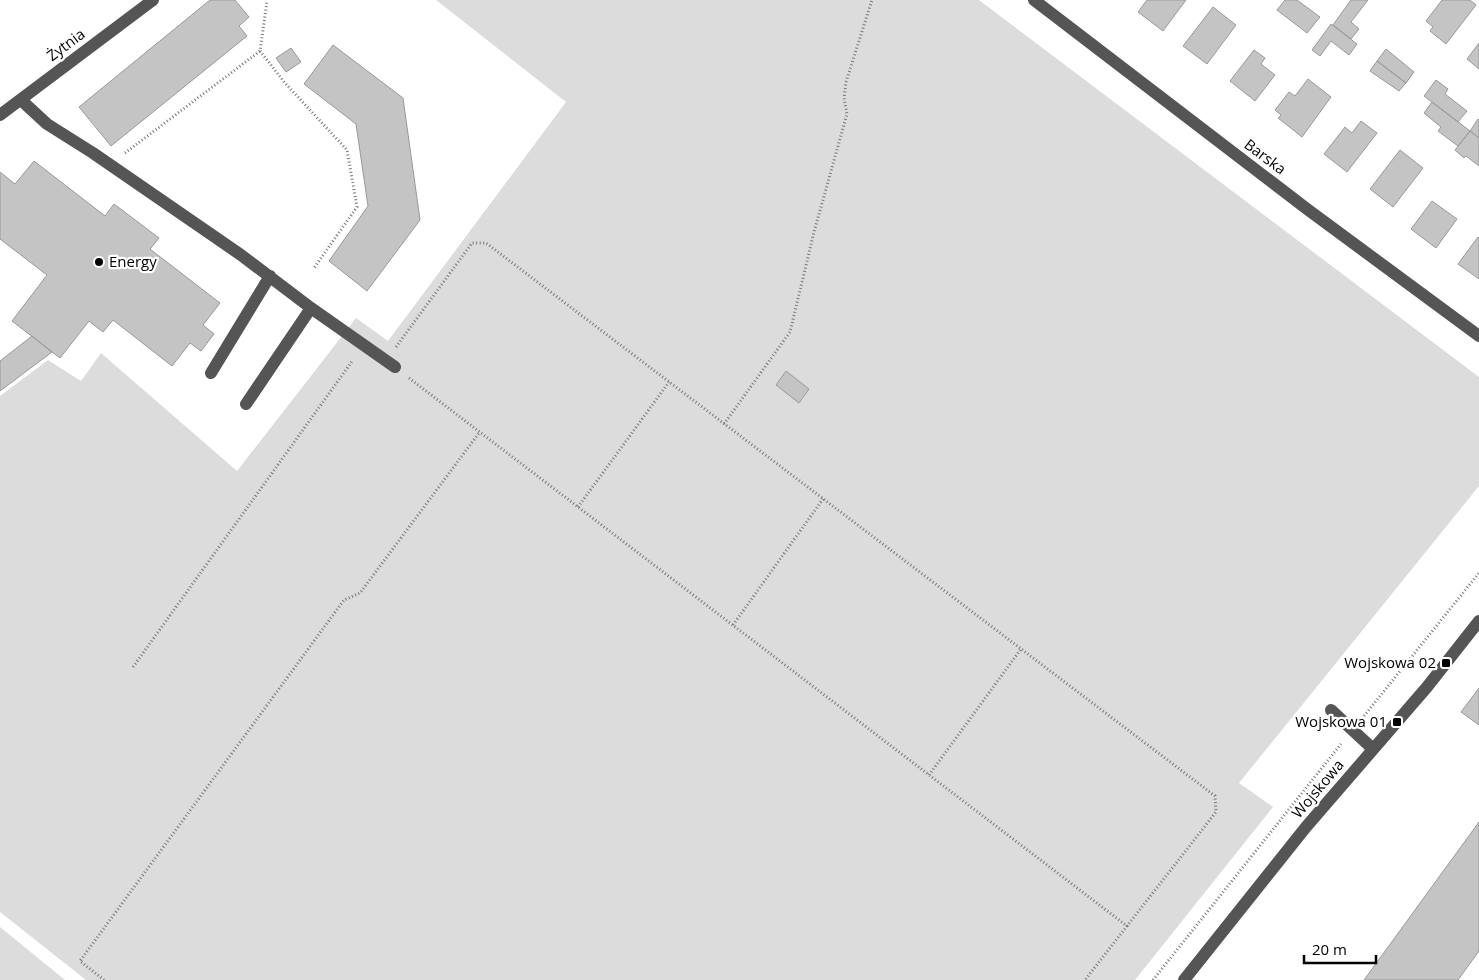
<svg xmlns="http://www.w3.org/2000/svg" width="1479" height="980" font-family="'Open Sans',sans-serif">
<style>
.green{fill:#dcdcdc}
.building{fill:#c4c4c4;stroke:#999}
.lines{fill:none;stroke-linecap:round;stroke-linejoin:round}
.path{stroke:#777;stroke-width:3;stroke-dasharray:1 2.5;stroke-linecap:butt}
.minor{stroke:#555;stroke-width:12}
.poi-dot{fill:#000;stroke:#fff;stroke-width:2}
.labels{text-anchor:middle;stroke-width:4.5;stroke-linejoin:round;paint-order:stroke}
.street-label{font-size:15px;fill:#000;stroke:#fff}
.poi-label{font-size:15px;fill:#000;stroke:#fff;text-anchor:end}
</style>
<rect width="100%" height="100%" fill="#fff"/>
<path class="green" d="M436,0h543l500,377v109l-240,297 34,24 -138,173h-1049l-86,-68v-516l48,-36 33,21 20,-28 136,118 119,-153 32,23 178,-239z
M0,927l65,53h-65z"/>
<path class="building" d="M210,0h25l14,17 -10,9 8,10 -136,110 -32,-39z
M1147,0h39l-23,31 -25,-19z
M1285,0h12l23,17 -13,16 -30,-23z
M1351,0h17l-17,22 8,7 -8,10 -18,-14z
M1442,0h28l6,5 -30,39 -16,-13 3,-4 -7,-6z
M1213,7l23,18 -29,39 -24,-18z
M1331,24l26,20 -8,11 -18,-14 -11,15 -8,-6z
M1479,43v26l-12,-10z
M333,45l70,53 17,122 -53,71 -38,-30 39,-55 -12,-82 -52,-40z
M291,48l10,14 -15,10 -10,-14z
M1386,49l28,23 -8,11 -29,-22z
M1254,50l11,8 -4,6 14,11 -20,26 -25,-20z
M1377,61l29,22 -7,8 -29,-20z
M1308,79l23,18 -29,40 -24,-19 3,-3 -6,-5 14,-18 6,4z
M1436,80l12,9 -3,5 22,17 -9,11 -34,-26z
M1432,102l38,29 -12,15 -20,-15 3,-4 -17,-14z
M1478,119l1,1v18l-9,-7z
M1361,121l16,12 -30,39 -23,-18 21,-27 7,6z
M1470,131l9,7v28l-13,-10 -2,2 -9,-8z
M1400,150l23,18 -30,39 -23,-18z
M34,161l71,55 9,-12 45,34 -9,11 70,54 -17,22 11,9 -13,17 -11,-8 -18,23 -59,-46 -10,12 -14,-11 -29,37 -48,-37 35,-46 -47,-36v-67l15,12z
M1432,201l25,18 -21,29 -25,-19z
M1478,237l1,1v41l-21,-15z
M32,336l20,16 -52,39v-30z
M786,371l23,18 -10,14 -23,-18z
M1479,688v37l-18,-13z
M1479,822v129l-21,29h-94z"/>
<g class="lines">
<path class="path" d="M260,51l25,32 62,67 10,57 -43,61
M125,153l135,-102 7,-50
M396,347l76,-104h14l729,553 1,16 -89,114
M409,378l718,548 -42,54
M724,424l66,-92 24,-100 33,-118 -3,-16 2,-16 26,-82
M578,507l91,-125
M733,625l90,-126
M133,667l220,-307
M1364,716l115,-143
M929,775l92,-126
M104,980l-24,-19 264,-361 16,-7 119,-160
M1153,980l188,-236"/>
<path class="minor" d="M1034,0l273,209 172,127
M21,100l26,24 46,29 148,102 70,53 84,59
M0,115l153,-115
M211,373l59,-97
M246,404l65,-96
M1331,710l42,39
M1184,980l122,-153 121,-140 52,-66"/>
</g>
<g class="poi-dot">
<circle cx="99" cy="262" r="5"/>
<rect x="1441" y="658" width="10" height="10" rx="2.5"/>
<rect x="1392" y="717" width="10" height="10" rx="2.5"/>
</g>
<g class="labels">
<g class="street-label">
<text transform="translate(66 45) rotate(-37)" y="5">Żytnia</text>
<text transform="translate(1265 157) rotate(37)" y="5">Barska</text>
<text transform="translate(1318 789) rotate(-50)" y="5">Wojskowa</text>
</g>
<g class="poi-label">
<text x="109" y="267" text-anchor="start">Energy</text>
<text x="1436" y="668">Wojskowa 02</text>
<text x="1387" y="727">Wojskowa 01</text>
</g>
</g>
<path d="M1304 955v8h72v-8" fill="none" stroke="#000000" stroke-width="2.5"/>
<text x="1312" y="955" font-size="15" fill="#000000" stroke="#ffffff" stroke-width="4" paint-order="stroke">20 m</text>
</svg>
